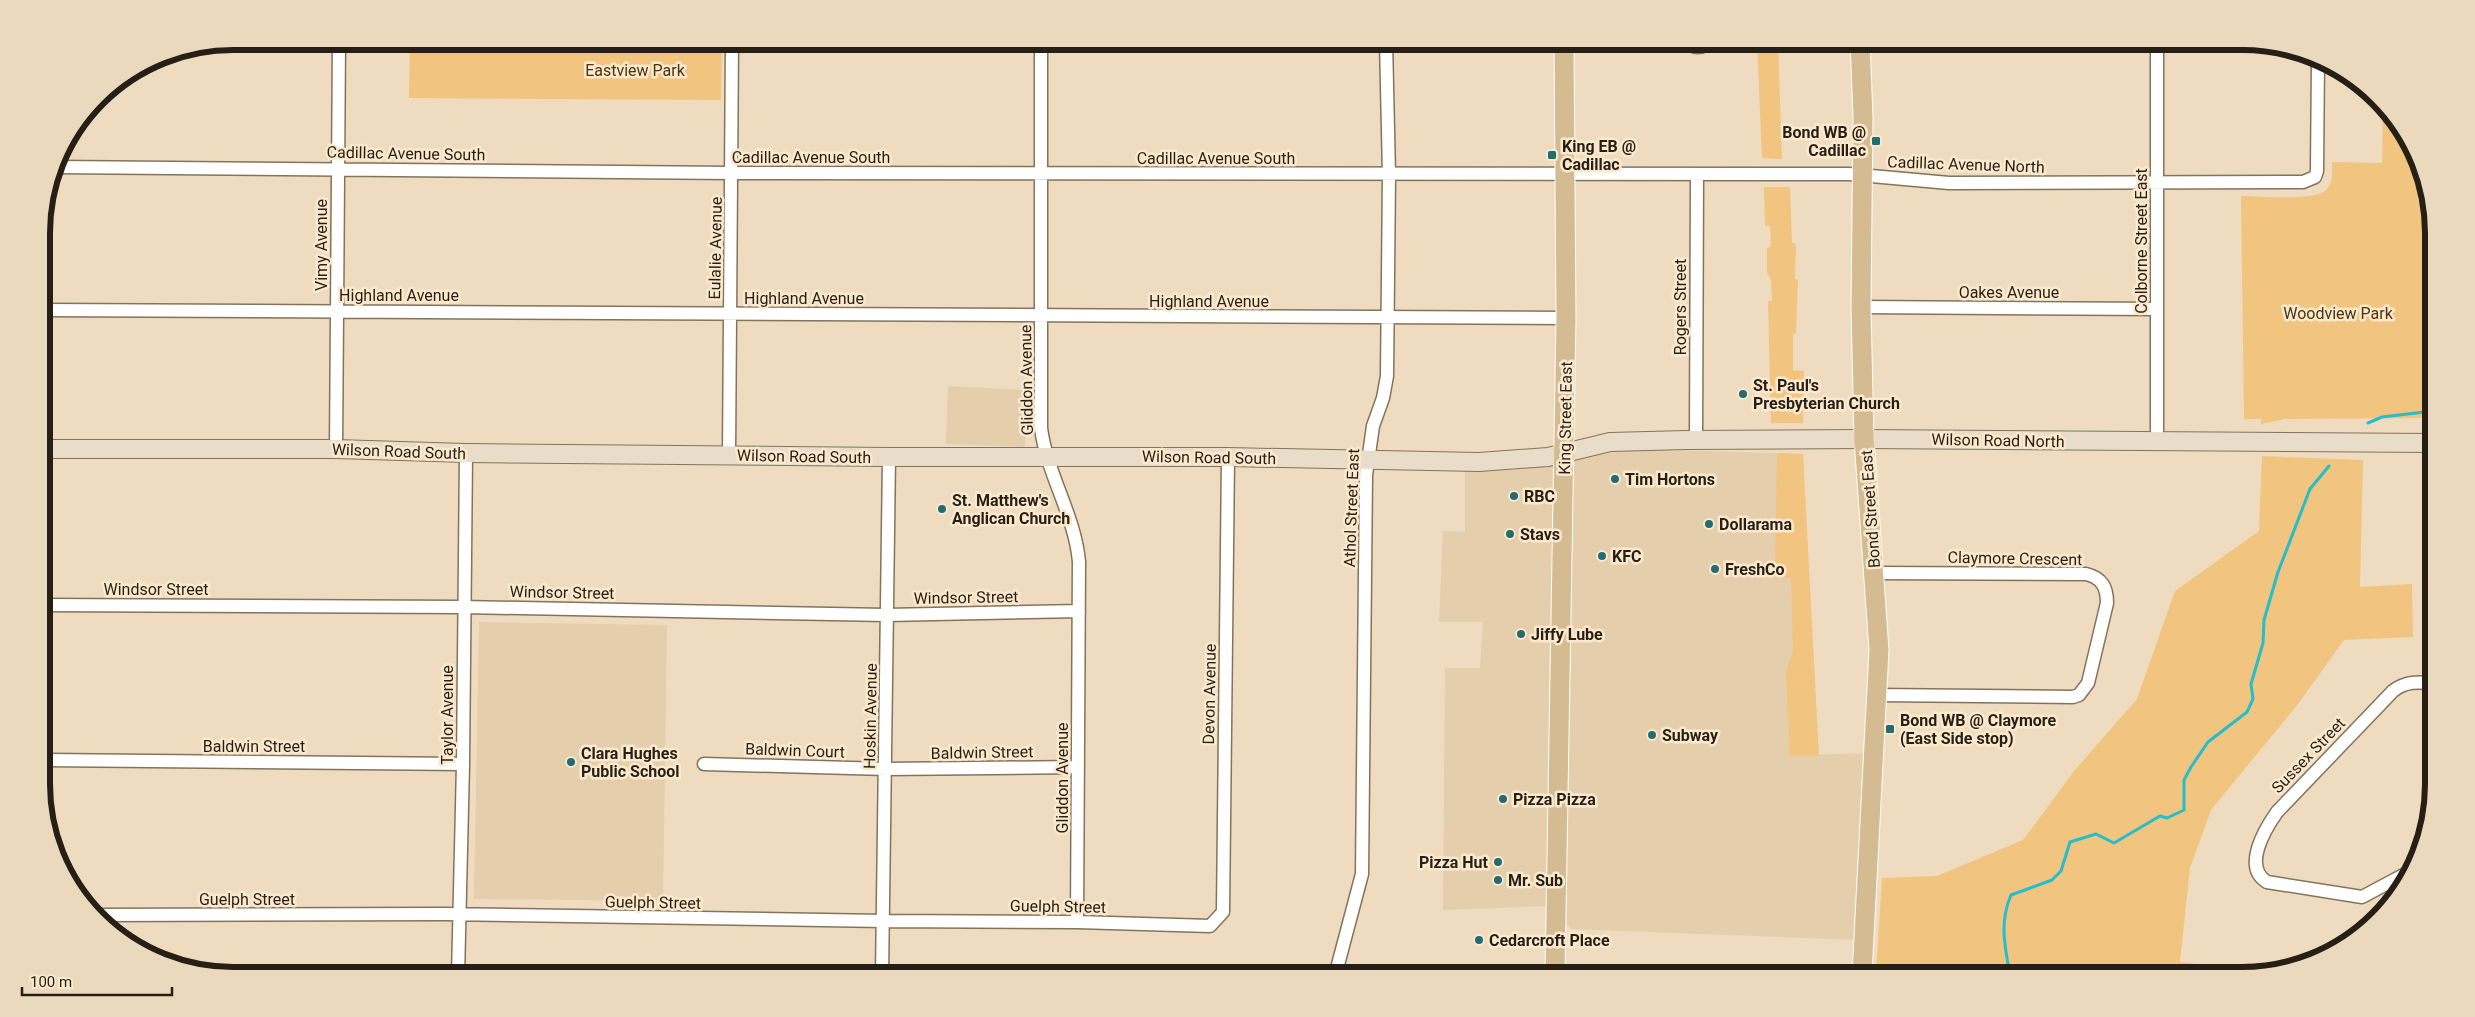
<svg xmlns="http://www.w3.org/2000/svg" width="2475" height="1017" font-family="Roboto,sans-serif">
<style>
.built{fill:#e5ceac}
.green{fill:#f1c47f}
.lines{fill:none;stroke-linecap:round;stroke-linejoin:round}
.stream{stroke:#24bfca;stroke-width:3}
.street-casing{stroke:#84735a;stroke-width:15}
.secondary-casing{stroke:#84735a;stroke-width:20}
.primary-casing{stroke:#fff;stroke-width:21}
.street{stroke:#fff;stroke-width:12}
.secondary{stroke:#e9ddc9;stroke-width:18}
.primary{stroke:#d4bb92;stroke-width:19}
.poi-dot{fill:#226d73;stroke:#fce9cd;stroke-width:2}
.labels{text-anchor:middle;stroke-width:5;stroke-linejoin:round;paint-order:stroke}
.park-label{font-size:16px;fill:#49340f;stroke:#fce9cd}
.poi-label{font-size:16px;font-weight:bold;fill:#261f15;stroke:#fce9cd;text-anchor:start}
.street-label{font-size:16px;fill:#261f15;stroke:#fce9cd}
.rim{fill:none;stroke:#261f15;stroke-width:6}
</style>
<rect width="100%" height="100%" fill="#efdcc0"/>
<path class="built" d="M948,386l79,4 -2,57 -79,-3z
M1605,448l198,6 10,301 53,-2 -8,187 -287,-11 -20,-23 -108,4 2,-242h35l3,-46h-44l4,-91 22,1v-62z
M479,622l188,3 -4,276 -189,-2z"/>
<path class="green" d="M402,41h320l-1,59 -312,-2 1,-56z
M1757,41h21l4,118 -20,-1z
M2383,105l11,11 25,44 13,48 1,210 -148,1 -24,5v-5h-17l-3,-223c18,0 76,6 86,-7 7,-8 5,-18 5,-27l50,1z
M1764,187h26l2,56 4,1 -1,35 3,1 -2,54h-3v36l11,1 -1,52h-32l-3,-122h4l-1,-21 -4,-8v-24l4,-1 -1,-21h-5z
M1777,453l26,1 16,302h-29l-4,-84 7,-22 -2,-72 -16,-1z
M2262,456l101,4 -3,127 52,-3 1,53 -69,3 -46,64 -87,106 -21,58 -10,94 74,9h20l-20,4h-378l6,-97 55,-2 86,-36 52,-70 62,-71 38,-108 84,-60z"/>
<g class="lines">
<path class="stream" d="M2368,423l14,-6 51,-6
M2010,975c-5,-28 -11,-52 1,-80l41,-15 9,-9 9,-29 26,-8 18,9 46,-27 7,2 17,-8v-30l7,-13 17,-25 39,-30 6,-13 -2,-15 12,-41 1,-23 14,-48 32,-83 19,-23"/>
<defs>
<path id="street" d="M1041,41v387c6,47 34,87 38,134l-2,360
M1684,41c9,8 19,8 28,0
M56,167l676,6 1117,1 100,9 354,-1 12,-5 2,-6 1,-112
M1861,307l296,2
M42,310l1524,8
M1696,440l1,-266
M2157,441v-400
M336,449l3,-408
M729,455l3,-414
M1875,573l211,1c16,4 21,13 21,29l-19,80 -9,12 -6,2 -196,-2
M44,605l419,2 424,8 192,-4
M45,760l418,4
M704,764l182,5 192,-2
M2409,872l-47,25 -95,-15c-25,-15 -2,-53 10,-70l116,-121c13,-10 25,-9 40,-8
M95,915l349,-1 440,7 193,1 133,4 13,-14 5,-455
M458,976l5,-212 3,-311
M882,976l7,-519
M1335,976l27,-102 4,-399 7,-49 10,-28 4,-22 2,-201 -3,-134"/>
<path id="secondary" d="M43,449h293l130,4 423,4h339l251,5 69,-5 62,-15 76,-2 178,-1 569,4"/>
<path id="primary" d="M1860,41l3,76 -2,190 3,132 15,211 -17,325
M1555,975l11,-657 -2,-277"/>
</defs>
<use href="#street" class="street-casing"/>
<use href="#secondary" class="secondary-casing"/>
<use href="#primary" class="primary-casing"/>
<use href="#street" class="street"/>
<use href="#secondary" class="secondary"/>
<use href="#primary" class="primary"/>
</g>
<g class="poi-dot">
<rect x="1871" y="136" width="10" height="10" rx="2.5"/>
<rect x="1547" y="150" width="10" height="10" rx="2.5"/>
<circle cx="1743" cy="394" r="5"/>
<circle cx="1615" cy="479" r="5"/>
<circle cx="1514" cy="496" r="5"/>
<circle cx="942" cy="509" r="5"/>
<circle cx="1709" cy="524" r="5"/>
<circle cx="1510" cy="534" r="5"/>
<circle cx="1602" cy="556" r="5"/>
<circle cx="1715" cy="569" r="5"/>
<circle cx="1521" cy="634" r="5"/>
<rect x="1885" y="724" width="10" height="10" rx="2.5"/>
<circle cx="1652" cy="735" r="5"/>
<circle cx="571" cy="762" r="5"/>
<circle cx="1503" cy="799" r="5"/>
<circle cx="1498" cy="862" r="5"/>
<circle cx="1498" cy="880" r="5"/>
<circle cx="1479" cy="940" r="5"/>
</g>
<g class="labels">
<g class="park-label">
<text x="635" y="76">Eastview Park</text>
<text x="2338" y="319">Woodview Park</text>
</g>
<g class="poi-label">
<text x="1866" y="138" text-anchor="end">Bond WB @<tspan x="1866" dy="18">Cadillac</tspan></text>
<text x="1562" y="152">King EB @<tspan x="1562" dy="18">Cadillac</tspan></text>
<text x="1753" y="391">St. Paul's<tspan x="1753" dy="18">Presbyterian Church</tspan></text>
<text x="1625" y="485">Tim Hortons</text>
<text x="1524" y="502">RBC</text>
<text x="952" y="506">St. Matthew's<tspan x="952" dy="18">Anglican Church</tspan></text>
<text x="1719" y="530">Dollarama</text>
<text x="1520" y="540">Stavs</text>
<text x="1612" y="562">KFC</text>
<text x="1725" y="575">FreshCo</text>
<text x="1531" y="640">Jiffy Lube</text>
<text x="1900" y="726">Bond WB @ Claymore<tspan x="1900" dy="18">(East Side stop)</tspan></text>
<text x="1662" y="741">Subway</text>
<text x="581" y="759">Clara Hughes<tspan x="581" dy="18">Public School</tspan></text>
<text x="1513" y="805">Pizza Pizza</text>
<text x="1488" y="868" text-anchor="end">Pizza Hut</text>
<text x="1508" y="886">Mr. Sub</text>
<text x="1489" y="946">Cedarcroft Place</text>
</g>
<g class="street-label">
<text transform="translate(406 153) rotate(1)" y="6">Cadillac Avenue South</text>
<text x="811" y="163">Cadillac Avenue South</text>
<text x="1216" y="164">Cadillac Avenue South</text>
<text transform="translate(1966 164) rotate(2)" y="6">Cadillac Avenue North</text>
<text transform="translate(2141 241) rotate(-90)" y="6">Colborne Street East</text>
<text transform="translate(321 245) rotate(-90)" y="6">Vimy Avenue</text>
<text transform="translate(715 248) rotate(-89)" y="6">Eulalie Avenue</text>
<text x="2009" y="298">Oakes Avenue</text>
<text x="399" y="301">Highland Avenue</text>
<text x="804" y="304">Highland Avenue</text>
<text x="1209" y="307">Highland Avenue</text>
<text transform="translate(1680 307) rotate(-90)" y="6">Rogers Street</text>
<text transform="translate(1026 380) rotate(-91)" y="6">Gliddon Avenue</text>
<text transform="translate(1565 418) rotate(-89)" y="6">King Street East</text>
<text transform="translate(1998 440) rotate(1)" y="6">Wilson Road North</text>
<text transform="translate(399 451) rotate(2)" y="6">Wilson Road South</text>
<text transform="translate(804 456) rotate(1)" y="6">Wilson Road South</text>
<text transform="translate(1209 457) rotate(1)" y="6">Wilson Road South</text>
<text transform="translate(1351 508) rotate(-88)" y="6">Athol Street East</text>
<text transform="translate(1870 509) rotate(-94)" y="6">Bond Street East</text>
<text transform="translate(2015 558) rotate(1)" y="6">Claymore Crescent</text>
<text x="156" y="595">Windsor Street</text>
<text transform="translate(562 592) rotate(1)" y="6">Windsor Street</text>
<text transform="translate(966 597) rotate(-1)" y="6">Windsor Street</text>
<text transform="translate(1209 694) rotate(-89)" y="6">Devon Avenue</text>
<text transform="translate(447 715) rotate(-90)" y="6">Taylor Avenue</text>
<text transform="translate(870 716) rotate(-89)" y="6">Hoskin Avenue</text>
<text x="254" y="752">Baldwin Street</text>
<text transform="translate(795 750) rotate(2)" y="6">Baldwin Court</text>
<text transform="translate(982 752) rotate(-1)" y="6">Baldwin Street</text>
<text transform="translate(2308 755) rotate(-46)" y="6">Sussex Street</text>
<text transform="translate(1062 778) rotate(-90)" y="6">Gliddon Avenue</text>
<text x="247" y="905">Guelph Street</text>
<text transform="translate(653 902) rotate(1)" y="6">Guelph Street</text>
<text transform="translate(1058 906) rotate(1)" y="6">Guelph Street</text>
</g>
</g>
<path d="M0 0H2475V1017H0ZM233 50H2242A183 183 0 0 1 2425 233V784A183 183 0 0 1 2242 967H233A183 183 0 0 1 50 784V233A183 183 0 0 1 233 50Z" fill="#ebd9be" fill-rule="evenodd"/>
<path class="rim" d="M233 50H2242A183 183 0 0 1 2425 233V784A183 183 0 0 1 2242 967H233A183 183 0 0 1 50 784V233A183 183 0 0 1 233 50Z"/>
<path d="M22 987v8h150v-8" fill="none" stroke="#261f15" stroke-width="2.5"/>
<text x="30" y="987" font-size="15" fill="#261f15" stroke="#fce9cd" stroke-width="4" paint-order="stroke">100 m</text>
</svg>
